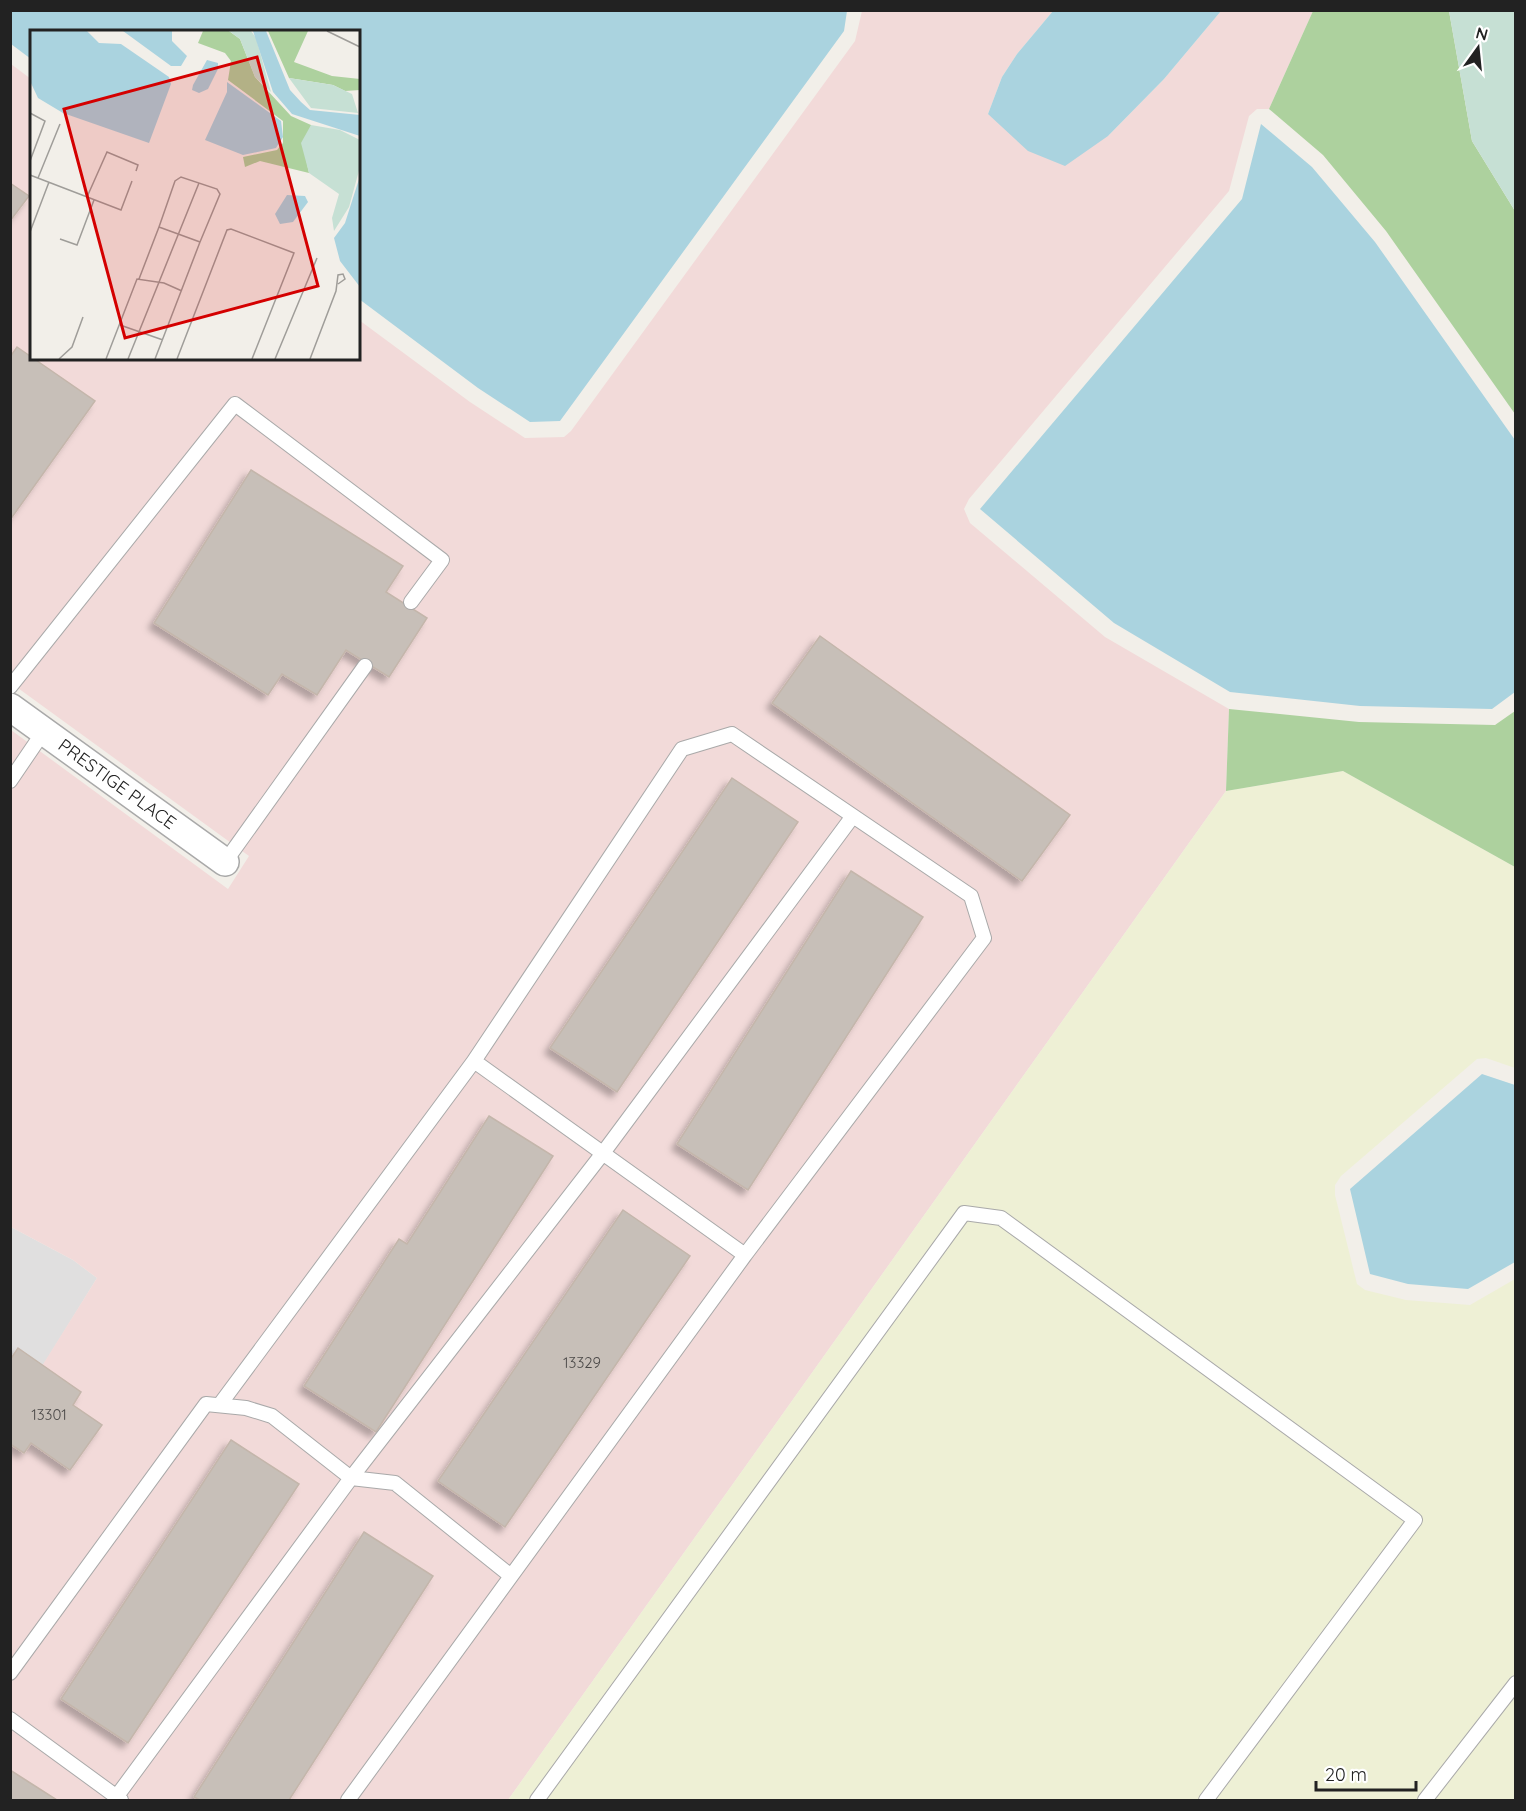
<svg xmlns="http://www.w3.org/2000/svg" width="1526" height="1811" font-family="Quicksand,sans-serif">
<style>
.residential{fill:#e0dfdf}
.commercial{fill:#f2dad9}
.farmland{fill:#eef0d5}
.forest{fill:#add19e}
.wetland{fill:#c6e0d4}
.water{fill:#aad3df}
.building{fill:#c7bfb8;stroke:#c4b6ab;stroke-width:1.5;filter:url(#shadow)}
.lines{fill:none;stroke-linecap:round;stroke-linejoin:round}
.service-casing{stroke:#a9a9a9;stroke-width:16}
.minor-casing{stroke:#a9a9a9;stroke-width:30}
.service{stroke:#fff;stroke-width:14}
.minor{stroke:#fff;stroke-width:27}
.labels{text-anchor:middle;stroke-width:4.5;stroke-linejoin:round;paint-order:stroke}
.number-label{font-size:15px;fill:#4b4948}
.street-label{font-size:18px;fill:#222;stroke:#fff}
.inset-road{fill:none;stroke:#9f9d99;stroke-width:1.5}
.view{fill:#d40000;fill-opacity:0.15;stroke:#d40000;stroke-width:3}
.inset-edge{fill:none;stroke:#222;stroke-width:3}
</style>
<defs>
<filter id="shadow"><feDropShadow dx="-5.5" dy="5.5" stdDeviation="3" flood-color="#0004"/></filter>
</defs>
<rect width="100%" height="100%" fill="#f2efe9"/>
<path class="residential" d="M11,1227l62,33 24,18 -86,139z"/>
<path class="commercial" d="M862,11h191l-36,43 -15,23 -14,37 120,22 56,-57 57,-68h92l-44,98h-12l-8,7 -20,75 -260,308 -5,10 6,14 135,114 124,72 -3,82 -718,1009h-497l-1,-383 87,-139 -24,-18 -62,-33v-497l217,159 21,-33 -238,-173v-619l20,15 1,279h326l1,-38 111,82 55,36 39,-1 7,-6 284,-390z"/>
<path class="farmland" d="M1343,771l172,96v201l-29,-10 -9,1 -136,117 -6,9v10l22,89 8,6 41,10 64,5 45,-26v521h-1007l718,-1009z"/>
<path class="forest" d="M1313,11h136l23,130 43,70v203l-129,-183 -63,-76 -54,-46z
M1229,709l130,13 136,3 20,-14v156l-172,-96 -117,20z"/>
<path class="wetland" d="M1449,11h66v200l-43,-70z"/>
<path class="water" d="M11,10h836v1l-3,20 -284,390 -30,1 -52,-34 -119,-89 -1,-267h-326l-1,27 -20,-15z
M1053,11v-1l168,1 -57,68 -56,57 -43,30 -37,-15 -40,-37 14,-37 15,-23z
M1261,124l51,43 63,75 140,198v252l-23,17 -132,-3 -130,-14 -116,-69 -134,-114 262,-310z
M1482,1074l33,11v177l-47,27 -60,-5 -38,-10 -20,-85z"/>
<path class="building" d="M10,183l19,13 -19,25z
M17,347l78,54 -85,119v-163z
M251,470l152,96 -17,26 41,26 -38,59 -43,-27 -29,45 -35,-21 -14,21 -114,-72z
M820,636l250,179 -48,66 -250,-178z
M732,778l66,44 -181,270 -67,-44z
M851,871l72,46 -175,273 -71,-46z
M489,1116l64,40 -177,276 -72,-46 95,-147 8,5z
M623,1210l67,46 -185,271 -67,-46z
M18,1348l63,44 -8,13 29,20 -32,45 -39,-27 -7,10 -14,-9v-84z
M231,1440l68,44 -171,259 -67,-44z
M364,1532l69,44 -144,224h-89l-6,-3z
M10,1770l47,30h-47z"/>
<g class="lines">
<defs>
<path id="service" d="M10,687l225,-283 207,156 -31,42
M10,781l34,-50
M225,862l140,-196
M474,1061l208,-312 50,-15 239,162 13,42 -239,317
M221,1403l253,-342 271,194 -397,545
M10,1673l196,-269 40,4 26,8 79,62 44,5 116,93
M10,1719l111,81
M114,1800l237,-322 252,-325 250,-337
M537,1800l427,-587 37,5 414,302 -209,280
M1425,1800l91,-117"/>
<g id="minor">
<path id="s1" d="M10,707l215,155"/>
</g>
</defs>
<use href="#service" class="service-casing"/>
<use href="#minor" class="minor-casing"/>
<use href="#service" class="service"/>
<use href="#minor" class="minor"/>
</g>
<g class="labels">
<g class="number-label">
<text x="582" y="1368">13329</text>
<text x="49" y="1420">13301</text>
</g>
<g class="street-label">
<text dy="6" stroke="none"><textPath href="#s1" startOffset="132">PRESTIGE PLACE</textPath></text>
</g>
</g>
<g transform="translate(30 30)">
<rect width="330" height="330" fill="#f2efe9"/>
<path d="M173,1h26l11,8 15,38 36,39 20,9 -5,34 3,14 -49,-12 -15,6 -2,-10 34,-7 6,-7v-22l-55,-41 3,-19 -6,-8 -27,-10zM238,1h40l-14,31 38,14 28,3v11l-15,1 -12,-6 -44,-7z" fill="#add19e"/>
<path d="M199,1h22l5,7 15,54 -16,-15 -15,-38zM259,48l44,7 19,9 6,19 -47,-5zM281,95l29,5 20,10v27l-11,40 -15,24 -2,-13 7,-24 -30,-21 -8,-30z" fill="#c6e0d4"/>
<path d="M0,1h57l12,12 22,1 48,33 2,7 -22,59 -86,-30 -25,-15 -8,-17zM93,1h49v10l15,15 -6,10h-10zM223,1h13l24,59 11,12 9,8 50,5v21l-68,-22 -19,-22zM177,30l11,3v6l-10,20 -9,4 -7,-3 1,-5zM197,52l54,39 2,16 -7,11 -33,7 -38,-15 22,-48zM330,146v111l-20,-26 -6,-23 11,-15zM257,165l18,1 3,6 -15,20 -13,2 -5,-10z" fill="#aad3df"/>
<path class="inset-road" d="M297,1l33,16M0,83l15,8 -15,40M0,145l91,35 11,-29M8,148l22,-54M57,167l20,-45 31,13 -2,6M129,197l16,-46 6,-4 36,12 3,5 -20,48M0,202l19,-50M30,209l17,6 17,-45M109,249l20,-52 41,15 -45,117M90,295l43,15M29,329l13,-12 11,-30M76,329l31,-80 27,4 18,8M98,329l71,-176M147,329l50,-129 4,-1 63,24 -42,106M245,329l42,-101M280,329l26,-68 2,-16 5,-1 2,5 -7,5"/>
<path class="view" d="M227,27l61,229 -193,52 -61,-229z"/>
<rect width="330" height="330" class="inset-edge"/>
</g>
<rect width="1526" height="1811" fill="none" stroke="#222222" stroke-width="24"/>
<g transform="translate(1478 48) rotate(15)" stroke="#ffffff" stroke-width="4.5" paint-order="stroke">
<path d="M0-4.5L10 22L0 15L-10 22Z" fill="#222222"/>
<text y="-9" font-size="16" font-weight="bold" text-anchor="middle" fill="#222222">N</text>
</g>
<path d="M1316 1781v9h100v-9" fill="none" stroke="#222222" stroke-width="3"/>
<text x="1325" y="1781" font-size="18" fill="#222222" stroke="#ffffff" stroke-width="4.5" paint-order="stroke">20 m</text>
</svg>
